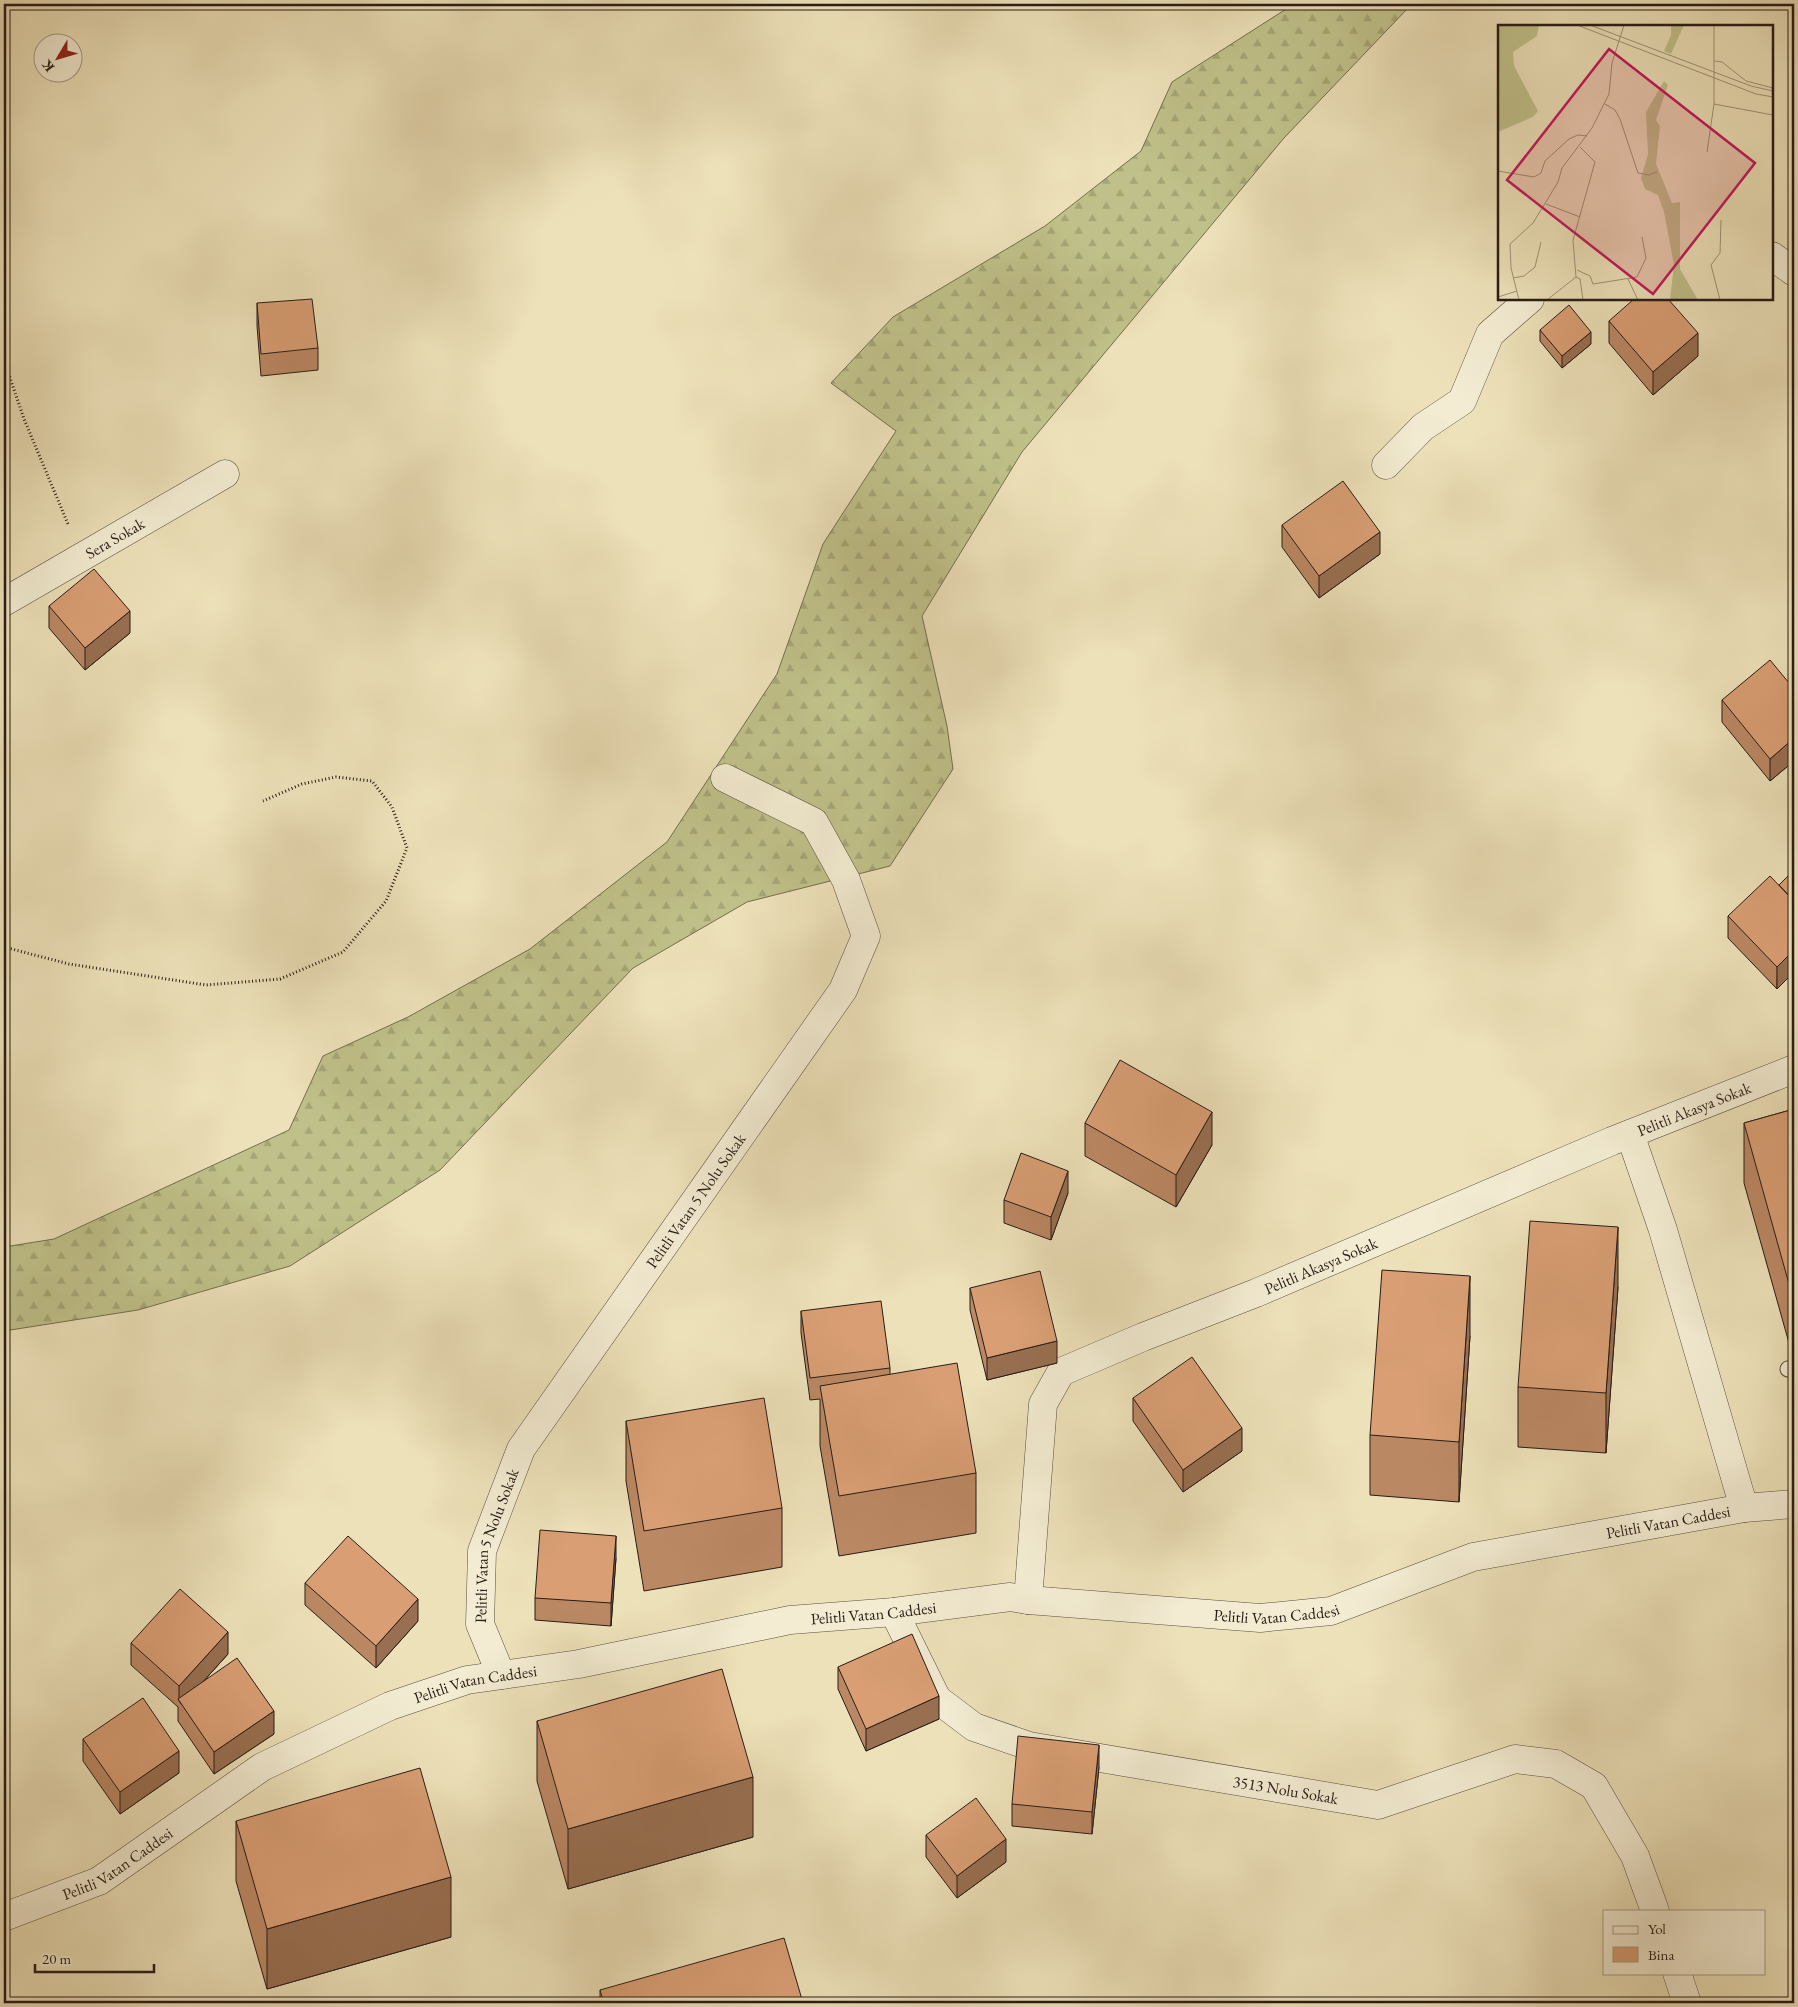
<svg xmlns="http://www.w3.org/2000/svg" width="1798" height="2007" font-family="'EB Garamond',serif">
<style>
.forest{fill:url(#forest-firs);stroke:#746e50}
.lines{fill:none;stroke-linecap:round;stroke-linejoin:round}
.lane-casing{stroke:#5a4d40;stroke-width:17}
.street-casing{stroke:#5a4d40;stroke-width:29}
.path{stroke:#291c17;stroke-width:3;stroke-dasharray:1 2.5;stroke-linecap:butt}
.lane{stroke:#f3ecd2;stroke-width:15}
.street{stroke:#f3ecd2;stroke-width:28}
.wall{fill:#bb8864;stroke:#291c17}
.shaded-wall{fill:#986f51;stroke:#291c17}
.building{fill:#d99e74;stroke:#291c17}
.labels{text-anchor:middle;stroke-width:4;stroke-linejoin:round;paint-order:stroke}
.street-label{font-size:16px;fill:#291c17;stroke:#f3ecd2}
.inset-road{fill:none;stroke:#9f9278;stroke-width:1}
.view{fill:#c2185b;fill-opacity:0.15;stroke:#c2185b;stroke-width:2.5}
.inset-edge{fill:none;stroke:#291c17;stroke-width:2.5}
</style>
<defs>
<pattern id="forest-firs" width="22" height="20" patternUnits="userSpaceOnUse" patternTransform="scale(1.25)"><rect width="22" height="20" fill="#c0c18a"/><path d="M5 1l3.5 6h-7zM16 11l3.5 6h-7z" fill="#a5a576"/></pattern>
</defs>
<rect width="100%" height="100%" fill="#ede1b9"/>
<filter id="stains"><feTurbulence type="fractalNoise" baseFrequency=".004" numOctaves="4"/><feColorMatrix values="0 0 0 0 .2 0 0 0 0 .09 0 0 0 0 .02 0 0 0 .5 -.17"/></filter>
<radialGradient id="worn" r=".72"><stop offset=".6" stop-color="#630" stop-opacity="0"/><stop offset="1" stop-color="#630" stop-opacity=".3"/></radialGradient>
<path class="forest" d="M1294,4h120l-5,3 -125,131 -262,314 -100,164 25,110 6,43 -63,97 -143,36 -114,66 -193,202 -150,96 -152,44 -134,21v-84l50,-8 235,-109 34,-74 85,-39 122,-68 137,-107 110,-168 46,-130 73,-113 -65,-48 62,-66 152,-91 96,-75 31,-69z"/>
<g class="lines">
<defs>
<path id="lane" d="M1788,1369l6,-1"/>
<g id="street">
<path d="M1772,256l22,16"/>
<path d="M1386,465l37,-38 39,-26 28,-67 40,-35"/>
<path id="s1" d="M4,602l221,-128"/>
<path d="M1630,1134l33,96 81,278"/>
<path id="s2" d="M1028,1600l15,-196 18,-32 82,-35 113,-44 356,-152 182,-72"/>
<path id="s3" d="M894,1612l43,87 37,28 55,19 349,59 137,-46 41,5 38,22 41,70 20,55"/>
<path id="s4" d="M501,1675l-21,-51 2,-73 39,-102 322,-459 23,-54 -20,-56 -32,-58 -89,-44"/>
<path id="s5" d="M4,1917l95,-36 163,-114 128,-61 77,-26 112,-16 211,-44 104,-8 116,-15 18,3 232,18 71,-7 142,-54 271,-49 50,-4"/>
<path d="M1677,1973l10,30"/>
</g>
</defs>
<use href="#lane" class="lane-casing"/>
<use href="#street" class="street-casing"/>
<path class="path" d="M4,360l20,59 44,105
M4,947l65,17 137,21 74,-6 63,-27 43,-51 21,-53 -15,-41 -20,-26 -36,-4 -34,7 -39,17"/>
<use href="#lane" class="lane"/>
<use href="#street" class="street"/>
</g>
<path class="wall" d="M257,303l61,45v22l-57,6 -4,-50z
M1609,321l89,35 -45,39 -44,-52z
M1540,330l51,14 -29,24 -22,-27z
M1282,525l98,29 -61,44 -37,-51z
M49,606l81,27 -45,37 -36,-42z
M1794,689v72l-24,20 -48,-59v-22z
M1779,885l-2,104 -49,-51v-22z
M1794,1109v233l-5,1 -45,-160v-60z
M1085,1123l127,22 -36,62 -91,-51z
M1068,1193l-17,47 -47,-17v-23z
M1618,1287l-12,166 -88,-6v-60z
M970,1288l87,75 -70,17 -17,-70z
M801,1311l89,57v6l86,99v60l-137,23 -19,-110v-47l-10,1 -9,-67z
M1470,1336l-11,166 -89,-7v-60z
M1133,1398l109,53 -59,41 -50,-71z
M626,1421l156,87v59l-138,24 -18,-110z
M616,1558l-5,68 -76,-6v-22z
M305,1583l113,38 -42,47 -71,-63z
M131,1643l97,11 -26,29 72,51 -60,40 -36,-53v-14l-47,-42z
M838,1667l101,52 -73,32 -28,-62z
M537,1721l216,116 -185,52 -31,-108z
M83,1739l96,34 -59,41 -37,-53z
M1099,1767l-7,67 -80,-8v-22z
M236,1821l215,116 -184,52 -31,-108z
M926,1835l80,27 -49,36 -31,-41z
M600,1990l203,13h-203z"/>
<path class="shaded-wall" d="M1591,332v12l-29,24v-12z
M1698,333v23l-45,39v-23z
M1380,532v22l-61,44v-22z
M130,611v22l-45,37v-22z
M1794,738v23l-24,20v-22z
M1794,950v22l-17,17v-22z
M1212,1112v33l-36,62v-32z
M1068,1171v22l-17,47v-23z
M1618,1227v60l-12,166v-60z
M1470,1276v60l-11,166v-60z
M1794,1282v60l-5,1v-59z
M1057,1341v22l-70,17v-22z
M1242,1428v23l-59,41v-22z
M616,1536v22l-5,68v-23z
M418,1599v22l-42,47v-22z
M228,1632v22l-46,51 -3,-4v-15z
M939,1696v23l-73,32v-22z
M274,1711v23l-60,40v-22z
M1099,1745v22l-7,67v-22z
M179,1751v22l-59,41v-22z
M753,1777v60l-185,52v-60z
M1006,1839v23l-49,36v-22z
M451,1877v60l-184,52v-60z"/>
<path class="building" d="M312,299l6,49 -57,6 -4,-51z
M1634,299h34l30,34 -45,39 -44,-51z
M1569,305l22,27 -29,24 -22,-26z
M1343,481l37,51 -61,44 -37,-51z
M94,569l36,42 -45,37 -36,-42z
M1770,660l24,29v49l-24,21 -48,-59z
M1794,870v31l-15,-16z
M1770,876l24,25v49l-17,17 -49,-51z
M1120,1060l92,52 -36,63 -91,-52z
M1794,1109v173l-5,2 -45,-161z
M1021,1153l47,18 -17,46 -47,-17z
M1530,1221l88,6 -12,166 -88,-6z
M1382,1270l88,6 -11,166 -89,-7z
M1040,1271l17,70 -70,17 -17,-70z
M881,1301l9,67 -80,10 -9,-67z
M1192,1357l50,71 -59,42 -50,-72z
M957,1363l19,110 -137,23 -19,-110z
M764,1398l18,110 -138,23 -18,-110z
M540,1530l76,6 -5,67 -76,-5z
M348,1536l70,63 -42,47 -71,-63z
M180,1589l48,43 -49,54 -48,-43z
M912,1634l27,62 -73,33 -28,-62z
M237,1658l37,53 -60,41 -36,-53z
M722,1669l31,108 -185,52 -31,-108z
M143,1698l36,53 -59,41 -37,-53z
M1018,1736l81,9 -7,67 -80,-8z
M420,1768l31,109 -184,52 -31,-108z
M976,1798l30,41 -49,37 -31,-41z
M784,1938l19,65h-199l-4,-13z"/>
<g class="labels">
<g class="street-label">
<text dy="6" stroke="none"><textPath href="#s1" startOffset="128">Sera Sokak</textPath></text>
<text dy="6" stroke="none"><textPath href="#s2" startOffset="919">Pelitli Akasya Sokak</textPath></text>
<text dy="6" stroke="none"><textPath href="#s4" startOffset="541">Pelitli Vatan 5 Nolu Sokak</textPath></text>
<text dy="6" stroke="none"><textPath href="#s2" startOffset="514">Pelitli Akasya Sokak</textPath></text>
<text dy="6" stroke="none"><textPath href="#s5" startOffset="1746">Pelitli Vatan Caddesi</textPath></text>
<text dy="6" stroke="none"><textPath href="#s4" startOffset="136">Pelitli Vatan 5 Nolu Sokak</textPath></text>
<text dy="6" stroke="none"><textPath href="#s5" startOffset="1341">Pelitli Vatan Caddesi</textPath></text>
<text dy="6" stroke="none"><textPath href="#s5" startOffset="936">Pelitli Vatan Caddesi</textPath></text>
<text dy="6" stroke="none"><textPath href="#s5" startOffset="531">Pelitli Vatan Caddesi</textPath></text>
<text dy="6" stroke="none"><textPath href="#s3" startOffset="462">3513 Nolu Sokak</textPath></text>
<text dy="6" stroke="none"><textPath href="#s5" startOffset="126">Pelitli Vatan Caddesi</textPath></text>
</g>
</g>
<g transform="translate(1498 25)">
<rect width="275" height="275" fill="#ede1b9"/>
<path d="M0,0h41l-2,11 -24,16 1,14 24,45 -5,6 -35,15zM173,0h13l-13,29 -7,-3 7,-16zM166,56l4,4 -12,35 4,6 -4,38 16,39 8,-1v67l18,31h-28l4,-35 -10,-53 -6,-17 -13,-6 -4,-11 7,-24 -2,-42z" fill="#c0c18a"/>
<path class="inset-road" d="M79,0l179,69 17,3M92,0l161,61 22,5M216,0v79M217,36l7,1 24,19 27,7M274,63l1,18M107,79l10,6 5,9 18,54 11,2 8,-3M209,127l7,-48 59,11M0,146l36,6 7,-4 4,-12 24,-22 9,-4 9,1M48,179l34,13M79,245l13,6 3,8 44,-7 9,-19 -4,-21M78,252l-3,-37 22,-78 -15,-15M15,253l11,-2 11,-9 6,-25M130,254l10,21M0,272l19,-6M21,275l-8,-32 -1,-24 23,-21 25,-41 4,-14 30,-40 17,-34 3,-31 12,-38M49,275l29,-23 4,2 3,21M222,275l-9,-35 9,-12 1,-33"/>
<path class="view" d="M111,24l146,114 -102,131 -146,-114z"/>
<rect width="275" height="275" class="inset-edge"/>
</g>
<rect width="1798" height="2007" fill="none" stroke="#ede1b9" stroke-width="20"/>
<rect x="5" y="5" width="1788" height="1997" fill="none" stroke="#291c17" stroke-width="2.5"/>
<rect x="10" y="10" width="1778" height="1987" fill="none" stroke="#291c17"/>
<rect x="1603" y="1910" width="162" height="65" fill="#f3ecd2" stroke="#a29987"/>
<rect x="1613" y="1926" width="25" height="8" fill="#f3ecd2" stroke="#a29987"/>
<text x="1648" y="1934" font-size="15" fill="#291c17">Yol</text>
<rect x="1613" y="1947" width="25" height="15" fill="#d99e74" stroke="#a29987"/>
<text x="1648" y="1960" font-size="15" fill="#291c17">Bina</text>
<g transform="translate(58 58) rotate(232)"><circle r="24" fill="#f3ecd2" stroke="#a29987"/>
<path d="M0-4L9 19L0 12L-9 19Z" fill="#8f2418"/>
<text y="-8" font-size="14" font-weight="bold" text-anchor="middle" fill="#291c17">K</text>
</g>
<path d="M35 1964v8h119v-8" fill="none" stroke="#291c17" stroke-width="2.5"/>
<text x="42" y="1964" font-size="15" fill="#291c17" stroke="#f3ecd2" stroke-width="4" paint-order="stroke">20 m</text>
<rect width="100%" height="100%" filter="url(#stains)"/>
<rect width="100%" height="100%" fill="url(#worn)"/>
</svg>
